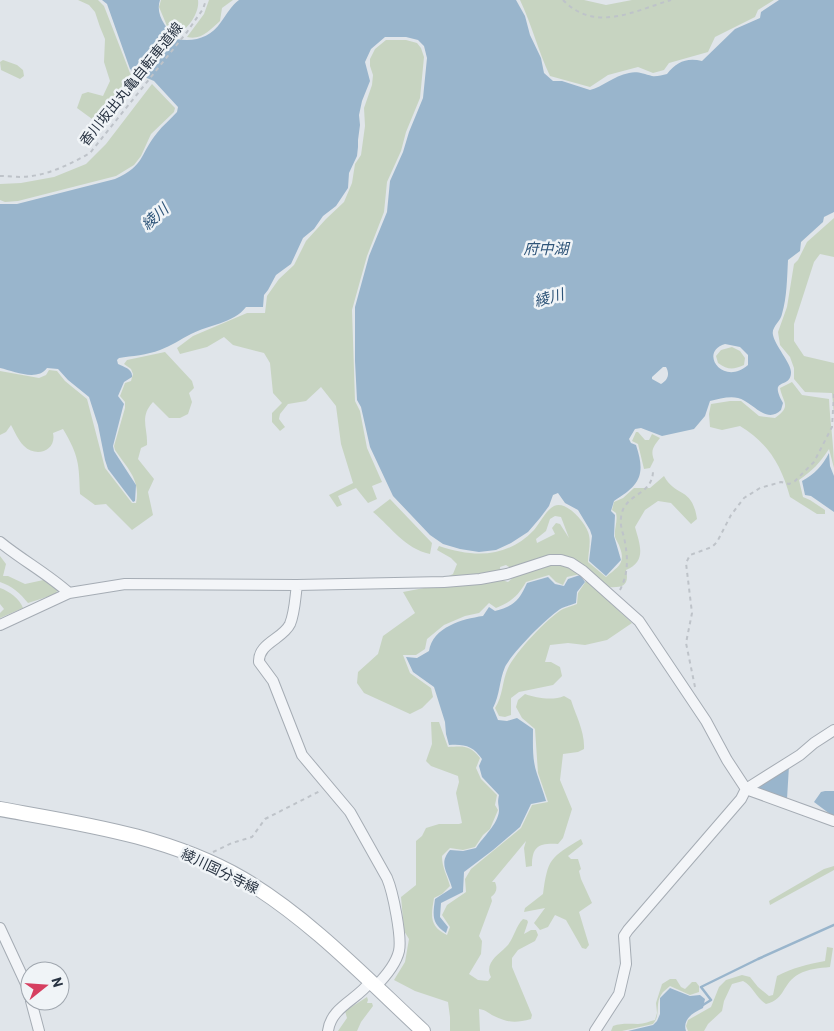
<svg xmlns="http://www.w3.org/2000/svg" width="834" height="1031" font-family="Barlow,'Noto Sans JP',sans-serif">
<style>
.green{fill:#c7d4c1;fill-rule:evenodd}
.water{fill:#99b5cc;fill-rule:evenodd}
.lines{fill:none;stroke-linecap:round;stroke-linejoin:round}
.stream{stroke:#99b5cc;stroke-width:2.5}
.minor-casing{stroke:#a5acb4;stroke-width:12}
.secondary-casing{stroke:#a5acb4;stroke-width:16}
.path{stroke:#bec3c9;stroke-width:2;stroke-dasharray:4 4;stroke-linecap:butt}
.minor{stroke:#f3f5f8;stroke-width:10}
.secondary{stroke:#fff;stroke-width:14}
.labels{text-anchor:middle;stroke-width:5;stroke-linejoin:round;paint-order:stroke}
.street-label{font-size:14px;fill:#283342;stroke:#f0f4f7}
.water-label{font-size:15px;font-style:italic;fill:#2f5579;stroke:#f0f4f7}
</style>
<rect width="100%" height="100%" fill="#e0e5ea"/>
<path class="green" d="M78,0h20l6,6 26,67 12,6 -39,48 -26,-19 5,-14 6,-2 15,4 7,-15 -6,-19 1,-23 -5,-12 -5,-15 -6,-7z
M161,0h37c2,13 -11,31 -23,35l-8,-9 -8,-19z
M209,0h24l-11,8 -2,13c-9,8 -19,20 -33,16l17,-23z
M520,0h64l22,5 26,-5h142l-16,10 -3,7 -40,20 -7,15 -39,11 -5,7 -11,3 -15,-6 -30,8 -18,12 -40,-11c-12,-25 -18,-51 -30,-76z
M386,40h20l11,3 4,5 3,9 -4,41 -14,34 -5,19 -14,31 -3,30 -17,44 -15,54 3,91 5,10 7,37 15,34 -10,4 5,13 -9,4 -12,-15 -18,8 4,9 -5,2 -8,-12 24,-12 -12,-39 -5,-38 -15,-19 -15,14 -18,3 -8,10 -1,5 6,8 -5,4 -8,-9v-9l10,-10 -9,-10 -3,-30 -6,-10 -31,-8 -9,-8 -17,10 -27,7 -3,-6 16,-12 54,-23h18l2,-17 12,-17 15,-14 12,-24 20,-22 18,-17 8,-19 3,-19 6,-9 4,-29 -1,-18 8,-23 1,-10 -3,-9v-7l5,-10z
M3,60l14,5 6,5 1,6 -4,3 -19,-9 -1,-8z
M152,84l23,24 -1,4 -23,22 -10,22 -7,9 -18,11 -98,25 -13,1 -5,-2v-16l21,-1 33,-6 32,-13 20,-20z
M834,218v39l-14,-3 -6,8 -20,62v17l10,15 30,7v51l-2,-21 -27,-1 -11,-13v-11l-4,-11 -10,-12 -2,-13 9,-25 7,-43 4,-4 9,-18z
M732,347l8,4 5,7 -1,7c-11,5 -16,5 -26,-2l-2,-7 5,-6z
M165,352l27,29 2,7 -5,5 3,9 -4,12 -8,4h-11l-16,-16c-14,15 -5,26 -6,43l-6,3 -3,11 16,20 -6,13 5,23 -21,15 -26,-26 -11,1 -15,-11c-1,-30 -1,-38 -17,-65l-10,4c4,18 -17,25 -29,13 -6,-6 -9,-14 -13,-21l-5,7 -6,3v-64l39,7 7,-3 3,-5 8,1 8,10 22,18 18,69 27,35h4c5,-23 -9,-35 -21,-53l-1,-4 11,-38v-6l-5,-6 5,-13 6,-2 2,-7 -2,-5 -7,-5 3,-4z
M792,382l10,13 27,4c1,23 5,46 5,69l-5,-19c-10,15 -16,21 -30,31l4,17 7,3 15,10v4h-8l-27,-17c-9,-32 -21,-53 -50,-71l-18,4 -12,-3 -1,-13 2,-10 19,-3h11l18,15 16,2c17,-12 8,-15 5,-30z
M636,432h2l7,8h4l3,-6 8,4c-6,8 -10,12 -6,22l-4,8 -6,1 -6,-25 -6,-3z
M664,476c12,22 28,10 33,43l-6,5 -20,-21 -13,-2 -13,9 -10,17c5,18 12,34 -9,43 4,17 -5,18 -19,17l-3,10 28,26 -25,17 -22,5 -17,-2 -18,2 -5,17h6l9,5 2,9 -9,9 -34,7 -8,6v17l-6,2 -6,-1 -4,-8c8,-12 7,-27 13,-40 7,-15 40,-51 55,-59 4,-2 10,-3 14,-5l1,-11 8,-12 -6,-7 -13,3 -4,8 -7,-3 -7,-7 -23,7c-8,14 -15,20 -30,26l-7,-5 -10,10 -14,3 -21,9 -17,14 -2,10 -9,6h-13l7,18 21,15 2,9 -11,11 -12,6 -46,-21 -7,-10 1,-11 20,-18 5,-18 32,-23 -12,-21 21,-4 29,-14 4,-10 -6,-6 -14,-8 2,-4c36,12 68,12 95,-16 6,-7 12,-20 20,-24 13,-6 33,18 35,29 2,8 -1,19 -1,27l18,15c11,-10 20,-13 14,-29 -1,-4 -4,-8 -5,-11 -1,-8 3,-16 1,-24l-4,-3 2,-8 9,-4 11,-10h16zM555,516l6,1 8,21 -9,-14 -4,-1 -4,5 3,6 -18,9 -1,-4 10,-8 4,-12zM506,565l6,4 3,7 -7,6 -6,-2 -2,-13z
M390,499l42,44 -2,11c-26,-6 -38,-26 -57,-42z
M0,556l6,8 -3,12h5l17,8 23,-5 10,8 -2,7 -28,9c-8,-10 -16,-17 -28,-21z
M0,588c9,3 20,11 23,20l-23,10v-5l4,-4 -4,-5z
M525,694c11,4 28,7 39,2l7,4c5,16 14,32 13,49l-6,3 -15,2 -3,26 12,29 -9,29 -5,6c-19,-1 -26,2 -26,22l-6,1 -2,-19 2,-7 -34,41h3c3,7 1,11 -4,15l1,4 -13,35 3,5 -1,13 -12,20 9,6 10,1 3,-4c-7,-14 7,-22 15,-30 8,-8 9,-20 17,-28l4,1 1,2 -4,12 7,-4h5l2,5 -3,6 -17,9 -6,8v9l20,48 -1,4c-15,4 -23,4 -37,-3 -6,-3 -8,-6 -15,-7l1,22h-30v-14l-2,-15 -33,-11 -21,-11 11,-18 4,-23 -5,-8 -3,-34 15,-12v-44l6,-5 4,-8 13,-4h20l3,-1 -6,-30 3,-11 -1,-6 -27,-10 -5,-5 6,-17 -1,-22h8l9,25c16,-1 22,-2 32,11l-4,10 5,11 16,16 -2,10 3,5 -8,19 -7,6 -8,12 -12,3 -13,-2 -8,8c0,12 5,19 8,30l-8,8 -8,4c-3,18 -5,28 13,37l3,-8 -8,-12 5,-10 19,-13 -1,-13 6,-10 50,-41 11,-23 16,-3 -10,-29 -3,-44 -13,-11 -6,-11 2,-7z
M581,839l2,5 -15,12 3,3h7l3,10 -2,2 2,8 11,24 -13,9 10,33 -3,4 -4,-1 -16,-28 -11,-5 -7,12 -8,3 -6,-7 11,-15 -21,4 1,-4 18,-14c5,-36 7,-36 38,-55z
M834,866v4l-64,35 -1,-4 55,-32z
M827,947l6,1 -3,19c-10,1 -22,2 -31,7 -17,9 -13,25 -33,30 -10,-6 -13,-18 -23,-23l-11,3 -8,17 -2,10 -14,13 -4,7h-16l-2,-5 2,-6 23,-13 8,-20 7,-7 16,-5 8,2 8,10 11,9 4,-1 4,-19c15,-8 31,-12 48,-15z
M670,979h6l5,8 4,2 7,-7h4l3,4v6l-9,3 -20,-9c-3,3 -7,5 -9,9 -6,9 0,20 -8,29l-31,7h-11l2,-5c9,-3 16,-2 25,-2 6,0 12,-3 17,-4l2,-7 -1,-10 6,-19z
M367,997l1,3 -1,3h5l1,3 -12,16 -4,9h-19l9,-13 -2,-7z"/>
<path class="water" d="M102,0h58c-5,15 6,27 16,39 19,3 34,-1 45,-17 6,-8 10,-16 18,-22h277l9,16 5,19 11,23 3,15 9,8h9l28,9c13,-3 23,-14 39,-17 9,-2 14,1 23,3 4,1 10,-1 15,-2 9,-12 20,-17 35,-13l33,-32 25,-11 1,-6 18,-12h55v212l-10,5 -1,5 -22,20 -1,9 -12,9c-1,18 -1,37 -6,54 -1,7 -11,13 -9,21 2,11 19,29 18,38 -1,17 -23,3 -8,30l-2,7c-15,15 -29,-9 -43,-12 -9,-2 -19,1 -28,3l-5,15 -11,13 -32,7 -21,-8 -6,1 -6,10 2,4 5,2c10,30 4,40 -22,56l-3,10 4,4 -1,21 7,24 -15,16 -17,-15 3,-25 -2,-6 -12,-20 -13,-7 -7,-10 -5,2 -4,11 -9,12 -12,14 -17,11 -15,7 -17,2 -19,-3 -17,-5 -13,-9 -37,-39 -23,-49 -9,-40 -4,-7 -2,-39v-54l14,-51 18,-44 3,-31 13,-29 6,-20 14,-34 4,-40 -3,-12 -6,-6 -12,-3h-21l-14,12 -6,13 5,19 -8,20 -3,14 1,10 -2,15v7l-1,9 -8,17 -1,15 -12,18 -13,10 -9,13 -11,9 -12,26 -15,11 -8,15 -4,5 -1,12h-17c-12,16 -38,18 -55,27 -10,5 -20,12 -31,16 -13,5 -28,6 -41,8l-2,2 1,4c6,3 15,5 14,13l-8,5 -6,14 6,8 -1,3 -10,39 1,5 22,34 -1,16 -2,1 -25,-33 -3,-9 -7,-35 -9,-28 -21,-17 -10,-11 -11,-1c-10,14 -33,3 -47,0v-164h17l98,-25c31,-14 24,-24 42,-46 6,-8 14,-14 20,-21l1,-5 -24,-26 -19,-8 -5,-4 -23,-65zM725,344l15,3 8,8v10c-25,22 -50,-13 -23,-21zM663,367h3c4,7 2,13 -5,17l-9,-5v-2z
M829,453l1,13 4,10v36l-23,-16 -6,-1 -3,-14c13,-7 20,-15 27,-28z
M580,575l5,7 -8,10 -1,11c-4,2 -10,3 -14,5 -14,8 -50,45 -57,59 -6,14 -5,28 -12,41l5,12 9,1 10,-3 16,11c0,15 -1,31 4,45 3,9 6,17 9,27l-15,3 -11,23 -27,23 -29,22 -1,20 -22,11 -1,14 8,10 -2,6c-15,-10 -13,-18 -11,-34l17,-11c-4,-16 -14,-24 -2,-38l13,1 13,-3c7,-11 22,-24 23,-37 0,-7 -2,-7 0,-16l-17,-18 -3,-11 3,-7c-9,-13 -17,-15 -33,-14l-3,-11 -1,-12 -11,-35 -21,-15 -7,-15 11,1 12,-7c4,-24 33,-32 54,-35l6,-9 6,4c19,-5 24,-10 32,-28l21,-6 7,7 9,2 4,-7z
M789,766l-2,33 -29,-9 1,-6z
M825,791h9v26l-20,-15 7,-10z
M670,988l20,8 10,-1 5,4 -2,9c-9,4 -21,11 -17,23h-58l25,-6 4,-4 3,-7v-16z"/>
<g class="lines">
<path class="stream" d="M703,1005l8,-5 -10,-13 57,-28 76,-34"/>
<defs>
<path id="minor" d="M0,542c22,18 48,32 69,51
M297,585c-2,13 -2,27 -7,39 -7,15 -32,19 -31,38l14,19 29,74 48,57 37,66c6,14 15,59 12,73 -3,13 -15,27 -24,36
M0,625l69,-32 56,-9 172,1 147,-3 36,-3 27,-5 43,-14h11l10,3 12,8 56,50 67,100 21,39 19,29 88,32
M0,928l26,56 4,13
M31,1001l8,30
M328,1031c3,-24 29,-31 42,-49
M595,1031l24,-37 7,-30 -2,-28 4,-6 113,-131 5,-10 54,-34 14,-12 20,-13"/>
<path id="secondary" d="M0,809c83,15 169,27 243,70 67,40 123,99 180,152"/>
</defs>
<use href="#minor" class="minor-casing"/>
<use href="#secondary" class="secondary-casing"/>
<path class="path" d="M563,0c32,33 71,11 108,0
M0,176c10,0 22,2 32,0 21,-3 40,-13 58,-23l97,-121 16,-23 3,-9
M620,590c9,-18 8,-33 4,-53 -2,-6 -4,-13 -3,-19 2,-26 33,-21 32,-49
M695,687l-9,-44 6,-30 -6,-50 4,-8 22,-8 5,-5 14,-27 13,-17 16,-10 21,-6 8,2 6,-3 19,-19 18,-35 2,-33
M213,852l19,-9 20,-6 13,-18 55,-28"/>
<use href="#minor" class="minor"/>
<use href="#secondary" class="secondary"/>
</g>
<g class="labels">
<g class="street-label">
<text transform="translate(131 84) rotate(-51)" y="5">香川坂出丸亀自転車道線</text>
<text transform="translate(220 871) rotate(26)" y="5">綾川国分寺線</text>
</g>
<g class="water-label">
<text transform="translate(155 217) rotate(-42)" y="5">綾川</text>
<text x="546" y="254">府中湖</text>
<text transform="translate(549 298) rotate(-15)" y="5">綾川</text>
</g>
</g>
<g transform="translate(45 986) rotate(73)"><circle r="24" fill="#f0f4f7" stroke="#a0a7af"/>
<path d="M0-4L9 19L0 12L-9 19Z" fill="#d63f60"/>
<text y="-8" font-size="14" font-weight="bold" text-anchor="middle" fill="#283342">N</text>
</g>
</svg>
